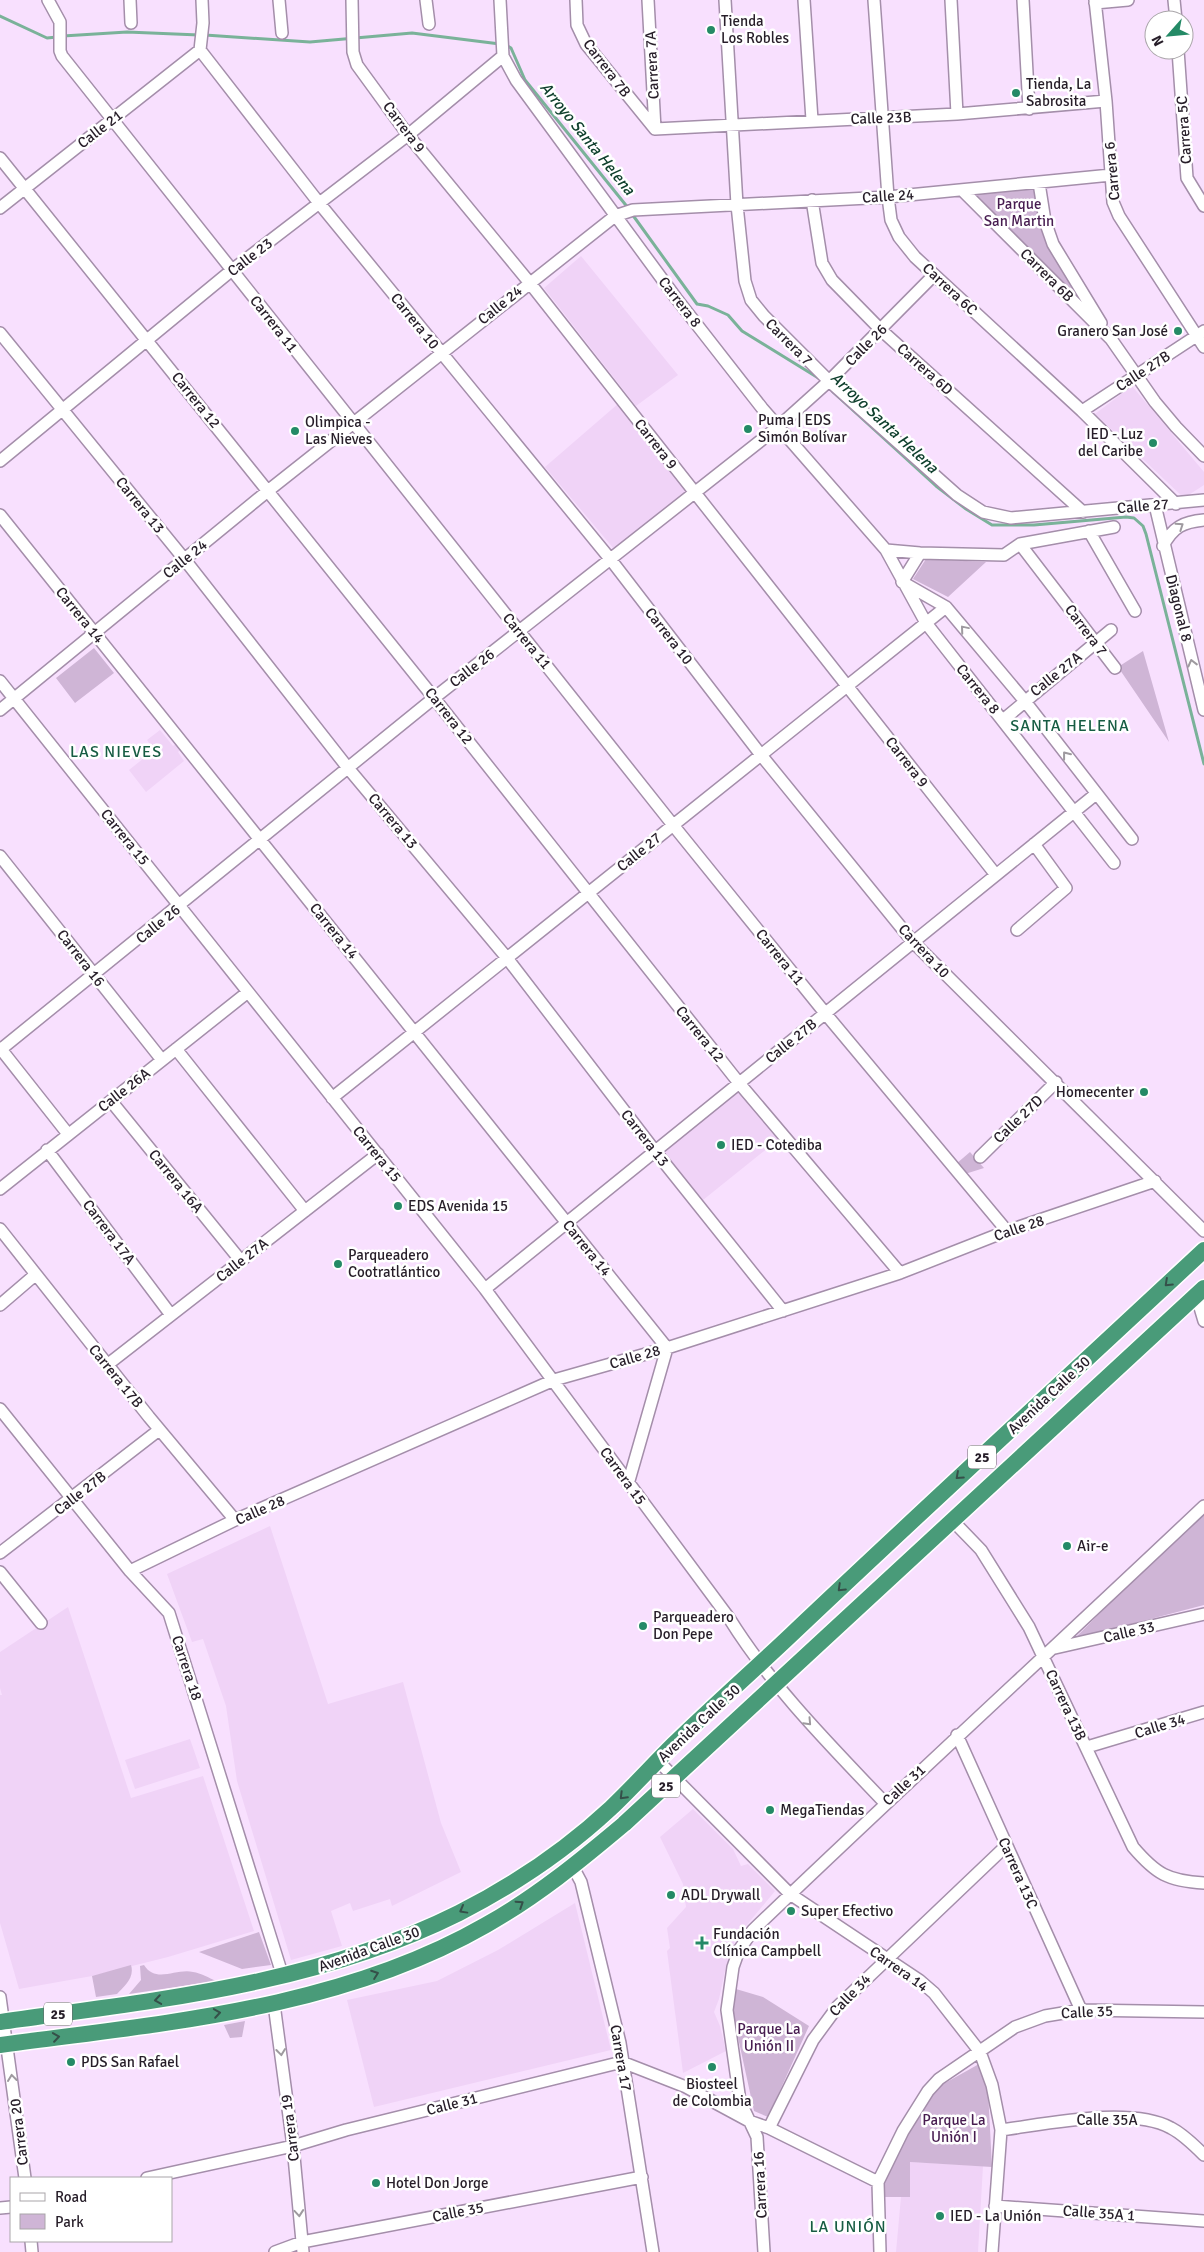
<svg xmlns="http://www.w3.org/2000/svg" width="1204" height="2252" font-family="Signika,sans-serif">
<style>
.built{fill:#f0d3f7}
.green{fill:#cfb5d6}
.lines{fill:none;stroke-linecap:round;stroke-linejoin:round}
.stream{stroke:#7ab299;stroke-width:3}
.minor-casing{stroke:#a48eaa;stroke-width:14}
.highway-casing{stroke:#fff;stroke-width:19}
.minor{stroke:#fff;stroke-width:11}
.highway{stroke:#499b79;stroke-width:16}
.oneway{stroke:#9e9a9f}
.oneway2{stroke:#355049}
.poi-dot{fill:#248a66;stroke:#fff;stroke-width:2}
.labels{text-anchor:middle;stroke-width:5;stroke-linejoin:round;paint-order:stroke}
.shield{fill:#fff;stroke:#686269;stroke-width:1}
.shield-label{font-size:14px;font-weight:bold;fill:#271e29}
.poi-label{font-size:15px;fill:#271e29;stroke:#fff;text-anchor:start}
.street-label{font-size:15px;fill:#271e29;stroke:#fff}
.park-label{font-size:15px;fill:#471c50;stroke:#fff}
.water-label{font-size:16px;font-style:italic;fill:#10402e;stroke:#fff}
.neighbourhood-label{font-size:16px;letter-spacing:1px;fill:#175c43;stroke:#fff}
</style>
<rect width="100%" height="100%" fill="#f8e0fe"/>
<path class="built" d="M581,256l97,119 -42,31 -92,-118z
M1132,386l72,86v13l-20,13 -89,-84z
M619,403l68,89 -73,57 -69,-82z
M160,730l13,16 6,-5 4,6 -5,5 6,9 -38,31 -17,-22 25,-20 -7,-10z
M738,1089l41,50 -76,61 -40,-49z
M270,1526l58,178 75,-22 38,141 20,49 -69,34 -2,-7 -37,12 -3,-8 -19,8 11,35 -51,14 -54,-179 -11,-75 -23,-67 -11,3 -25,-68z
M68,1607l63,191 72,-22 51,155 -86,26 -76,19 -73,13 -19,-66v-228h2l-2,-7v-36z
M190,1739l10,29 -65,21 -10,-29z
M693,1809l40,40 8,17 7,-2 27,27 -39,47 -10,28 -7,33 -5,13 6,14 6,25 -43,22 -16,-122 3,-3 -3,-20 19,-21 -3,-23 -23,-47z
M575,1903l36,147 -237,57 -27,-107 90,-19 61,-31z
M910,2162l73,4 -5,86h-82l5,-55h9z"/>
<path class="green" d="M1036,189l9,39 40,76 -2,3 -112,-112z
M926,559l60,3 -38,35 -35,-18z
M94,648l20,25 -39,30 -19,-25z
M1143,651l26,91 -51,-75z
M970,1152l14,16 -19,6 -9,-10z
M1204,1510v95l-130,34z
M259,1932l12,33 -29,4 -43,-17z
M131,1965c4,13 -7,21 -14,29l-21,3 -4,-21z
M144,1965c12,19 32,3 49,7 8,1 16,6 23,9l-87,13 12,-14 -1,-14z
M736,1989l27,8 46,29 -41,91 -14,-6 -20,-92 -2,-14z
M245,2021l-3,16 -12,1 -6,-13z
M979,2064l9,26 4,77 -82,-5v35h-26l1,-15 22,-50 31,-45z"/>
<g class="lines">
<path class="stream" d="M0,16l47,22 10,-1
M205,35l105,7 102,-9 88,11
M63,36l64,-4 72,3
M506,45l5,3 14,32 104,129
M632,214l65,90 11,2 20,9 14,16 78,48
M833,392l103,94 30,23 26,16h42l92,-8 8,1 9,8 3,8 58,230"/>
<defs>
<path id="minor" d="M48,0l12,22v29l2,5 611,769 152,188 182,218
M130,0l1,23
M202,0l1,23 -3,27 119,153 292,357 150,195 152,187 291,289
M279,0l3,33
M352,0l1,52 4,13 51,70 121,147 467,593
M426,0l3,24
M500,0l3,56 13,24 160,218 86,110 124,142 40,73 188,240
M576,0l1,25 9,19 69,85
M648,0l7,129
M725,0l12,205 8,76 6,19 13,16 65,65 128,114 26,17 28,6 193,-18
M804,0l8,120
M874,0l14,197 3,23 8,17 16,20 167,154 94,93
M951,0l6,114
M1023,0l6,109
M1095,0l11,101 7,101 6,14 85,131
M1174,0l2,20
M1095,3l33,-3
M1178,50l9,128 17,28
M655,129l302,-15 149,-13
M0,158l434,540 305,385 161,190
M1039,183l6,38 8,23 48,79
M962,190l149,149 44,63 21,25 28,29
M812,200l10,63 10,17 49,50 202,182
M0,208l200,-158
M0,333l185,227 163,208 159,190 148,193 128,160
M1082,411l122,-80
M0,461l232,-191 176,-135 95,-79
M1155,505l49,205
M0,515l667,833 -39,136
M1089,531l46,80
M1020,544l95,124
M1163,546c10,-19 20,-24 41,-26
M886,550l34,3 84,2 16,-11 94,-17
M902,582l18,-29
M904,583l42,24 78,93 108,139
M0,681l485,608 244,329c43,69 100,126 156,185
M0,710l269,-220 346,-274 18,-6 255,-13 223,-22
M1003,720l108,-90
M0,856l162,204
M1017,930l49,-42 -32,-44
M0,1048l68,86
M176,1049l129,162
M0,1050l434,-352 344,-271 51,-46 105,-106
M332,1098l614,-491
M111,1101l130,160
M47,1150l124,165
M980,1157l76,-75
M0,1189l248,-197
M0,1229l149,188 86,103
M485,1289l611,-495
M1196,1294l8,27
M0,1305l35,-30
M107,1365l271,-211
M0,1409l130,162 39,42 114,364
M952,1520l29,30 48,77 104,220c23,27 35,34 71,36
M0,1553l159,-123
M130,1571l105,-51 319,-140 113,-32 233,-75 107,-42 148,-50
M0,1572l41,51
M1055,1648l149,-34
M957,1735l124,275
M1087,1747l117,-35
M658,1761l132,133 129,86 15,13 46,59 12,33 9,45 -9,122
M573,1867l8,15 39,161 33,209
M0,1997l25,181
M274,2004l19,142 10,106
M769,2128l44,-88 25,-34 168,-160
M1001,2130c46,-6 129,-24 170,-2 12,6 24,18 33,27
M147,2178l146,-32 53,-16 276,-68 64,25 63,34 20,7 109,54
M995,2206l209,15
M0,2208l11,-1
M31,2241l1,11
M275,2252l27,-10 340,-65
M764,2252l-7,-115 -17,-36 -13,-91 6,-43 6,-17 14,-20c149,-143 301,-282 451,-424
M880,2252l-2,-70 25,-51 25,-40 11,-12 76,-52 30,-11 36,-6 123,2"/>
<path id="highway" d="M0,2022c157,-22 315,-37 459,-109 53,-27 108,-64 152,-105 21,-20 41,-42 62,-63 39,-38 80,-74 119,-111 137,-130 275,-256 412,-384
M0,2045c164,-22 340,-36 486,-120 50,-28 94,-64 138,-101l580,-536"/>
</defs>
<use href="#minor" class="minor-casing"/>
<use href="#highway" class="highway-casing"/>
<use href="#minor" class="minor"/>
<use href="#highway" class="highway"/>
</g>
<defs><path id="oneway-chevron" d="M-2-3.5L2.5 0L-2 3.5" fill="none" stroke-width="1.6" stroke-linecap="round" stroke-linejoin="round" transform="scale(1.25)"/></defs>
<g class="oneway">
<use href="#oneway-chevron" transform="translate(1180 526) rotate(-34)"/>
<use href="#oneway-chevron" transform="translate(964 629) rotate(-130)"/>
<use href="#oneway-chevron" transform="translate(1192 663) rotate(-104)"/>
<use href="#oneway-chevron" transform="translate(1066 755) rotate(-128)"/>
<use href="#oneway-chevron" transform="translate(808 1722) rotate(47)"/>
<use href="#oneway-chevron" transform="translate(281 2052) rotate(83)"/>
<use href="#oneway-chevron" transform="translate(12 2078) rotate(-97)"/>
<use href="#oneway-chevron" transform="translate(299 2213) rotate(85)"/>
</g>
<g class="oneway2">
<use href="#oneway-chevron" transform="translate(1168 1283) rotate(137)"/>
<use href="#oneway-chevron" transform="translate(959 1476) rotate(138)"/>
<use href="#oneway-chevron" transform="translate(841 1588) rotate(136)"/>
<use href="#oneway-chevron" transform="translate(623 1796) rotate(135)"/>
<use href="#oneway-chevron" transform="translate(520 1904) rotate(-33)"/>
<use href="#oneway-chevron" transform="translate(463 1910) rotate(151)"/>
<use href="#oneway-chevron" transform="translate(375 1974) rotate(-20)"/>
<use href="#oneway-chevron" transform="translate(158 2000) rotate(171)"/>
<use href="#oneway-chevron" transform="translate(217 2013) rotate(-9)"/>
<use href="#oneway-chevron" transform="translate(56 2037) rotate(-8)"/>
</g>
<g class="poi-dot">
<circle cx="711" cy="30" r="5"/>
<circle cx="1016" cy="93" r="5"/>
<circle cx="1178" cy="331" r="5"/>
<circle cx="748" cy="429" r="5"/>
<circle cx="295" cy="431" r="5"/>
<circle cx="1153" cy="443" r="5"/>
<circle cx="1144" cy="1092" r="5"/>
<circle cx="721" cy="1145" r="5"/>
<circle cx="398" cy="1206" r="5"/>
<circle cx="338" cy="1264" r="5"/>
<circle cx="1067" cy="1546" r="5"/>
<circle cx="643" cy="1626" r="5"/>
<circle cx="770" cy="1810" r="5"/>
<circle cx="671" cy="1895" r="5"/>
<circle cx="791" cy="1911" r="5"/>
<path d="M699.5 1935.5h5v5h5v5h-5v5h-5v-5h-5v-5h5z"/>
<circle cx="71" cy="2062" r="5"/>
<circle cx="712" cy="2067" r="5"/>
<circle cx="376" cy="2183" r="5"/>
<circle cx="940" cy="2216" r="5"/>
</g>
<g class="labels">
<g class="shield">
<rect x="968" y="1445.5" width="28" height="23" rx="4"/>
<rect x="652" y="1774.5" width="28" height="23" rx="4"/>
<rect x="44" y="2002.5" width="28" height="23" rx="4"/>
</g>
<g class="shield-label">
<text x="982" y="1462">25</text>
<text x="666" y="1791">25</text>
<text x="58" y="2019">25</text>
</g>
<g class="poi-label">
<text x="721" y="26">Tienda<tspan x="721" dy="17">Los Robles</tspan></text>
<text x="1026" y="89">Tienda, La<tspan x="1026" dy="17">Sabrosita</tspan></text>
<text x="1168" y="336" text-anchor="end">Granero San José</text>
<text x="758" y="425">Puma | EDS<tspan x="758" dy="17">Simón Bolívar</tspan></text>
<text x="305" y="427">Olimpica -<tspan x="305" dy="17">Las Nieves</tspan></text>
<text x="1143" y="439" text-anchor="end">IED - Luz<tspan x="1143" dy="17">del Caribe</tspan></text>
<text x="1134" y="1097" text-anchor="end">Homecenter</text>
<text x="731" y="1150">IED - Cotediba</text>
<text x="408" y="1211">EDS Avenida 15</text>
<text x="348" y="1260">Parqueadero<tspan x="348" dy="17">Cootratlántico</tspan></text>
<text x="1077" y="1551">Air-e</text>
<text x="653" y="1622">Parqueadero<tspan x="653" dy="17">Don Pepe</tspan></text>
<text x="780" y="1815">MegaTiendas</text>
<text x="681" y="1900">ADL Drywall</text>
<text x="801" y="1916">Super Efectivo</text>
<text x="713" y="1939">Fundación<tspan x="713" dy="17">Clínica Campbell</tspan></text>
<text x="81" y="2067">PDS San Rafael</text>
<text x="712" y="2089" text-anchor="middle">Biosteel<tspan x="712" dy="17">de Colombia</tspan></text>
<text x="386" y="2188">Hotel Don Jorge</text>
<text x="950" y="2221">IED - La Unión</text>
</g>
<g class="street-label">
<text transform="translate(652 65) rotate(-93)" y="5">Carrera 7A</text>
<text transform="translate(607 68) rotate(53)" y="5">Carrera 7B</text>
<text transform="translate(881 118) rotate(-2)" y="5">Calle 23B</text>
<text transform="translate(404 127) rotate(53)" y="5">Carrera 9</text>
<text transform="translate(100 129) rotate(-38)" y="5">Calle 21</text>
<text transform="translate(1184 130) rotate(-94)" y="5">Carrera 5C</text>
<text transform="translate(1112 171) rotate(-95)" y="5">Carrera 6</text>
<text transform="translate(888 196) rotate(-4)" y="5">Calle 24</text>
<text transform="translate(250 257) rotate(-38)" y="5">Calle 23</text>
<text transform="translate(1047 275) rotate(45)" y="5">Carrera 6B</text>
<text transform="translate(950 289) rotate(43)" y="5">Carrera 6C</text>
<text transform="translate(680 302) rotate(52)" y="5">Carrera 8</text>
<text transform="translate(500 305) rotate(-39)" y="5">Calle 24</text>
<text transform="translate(415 321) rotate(51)" y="5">Carrera 10</text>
<text transform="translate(274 324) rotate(52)" y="5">Carrera 11</text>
<text transform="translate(789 342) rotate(45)" y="5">Carrera 7</text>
<text transform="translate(866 345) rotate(-45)" y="5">Calle 26</text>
<text transform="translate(925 369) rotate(42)" y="5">Carrera 6D</text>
<text transform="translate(1143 371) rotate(-33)" y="5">Calle 27B</text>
<text transform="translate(196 400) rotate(51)" y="5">Carrera 12</text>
<text transform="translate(656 444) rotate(52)" y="5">Carrera 9</text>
<text transform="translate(140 505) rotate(51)" y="5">Carrera 13</text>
<text transform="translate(1143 506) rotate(-5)" y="5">Calle 27</text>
<text transform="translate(185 559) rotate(-39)" y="5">Calle 24</text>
<text transform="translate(1179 608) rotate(76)" y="5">Diagonal 8</text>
<text transform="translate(80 615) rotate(51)" y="5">Carrera 14</text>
<text transform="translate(1086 630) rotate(53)" y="5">Carrera 7</text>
<text transform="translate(669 636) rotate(52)" y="5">Carrera 10</text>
<text transform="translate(527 641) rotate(51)" y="5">Carrera 11</text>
<text transform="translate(472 668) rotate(-38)" y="5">Calle 26</text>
<text transform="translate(1056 674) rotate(-39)" y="5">Calle 27A</text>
<text transform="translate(978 689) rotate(51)" y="5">Carrera 8</text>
<text transform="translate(449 716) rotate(52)" y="5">Carrera 12</text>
<text transform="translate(907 762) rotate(52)" y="5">Carrera 9</text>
<text transform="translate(393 821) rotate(50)" y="5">Carrera 13</text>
<text transform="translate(125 837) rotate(51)" y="5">Carrera 15</text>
<text transform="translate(639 852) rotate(-39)" y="5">Calle 27</text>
<text transform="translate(158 924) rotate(-39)" y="5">Calle 26</text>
<text transform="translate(334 931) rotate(51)" y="5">Carrera 14</text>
<text transform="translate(924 951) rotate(47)" y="5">Carrera 10</text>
<text transform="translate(780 957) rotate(51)" y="5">Carrera 11</text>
<text transform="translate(81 958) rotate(52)" y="5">Carrera 16</text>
<text transform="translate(700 1034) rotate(51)" y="5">Carrera 12</text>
<text transform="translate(791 1041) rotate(-39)" y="5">Calle 27B</text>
<text transform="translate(124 1090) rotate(-38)" y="5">Calle 26A</text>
<text transform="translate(1018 1119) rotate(-44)" y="5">Calle 27D</text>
<text transform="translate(645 1138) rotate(52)" y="5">Carrera 13</text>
<text transform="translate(377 1154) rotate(51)" y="5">Carrera 15</text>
<text transform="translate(176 1181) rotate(51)" y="5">Carrera 16A</text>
<text transform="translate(1019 1228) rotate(-19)" y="5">Calle 28</text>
<text transform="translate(109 1232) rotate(53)" y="5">Carrera 17A</text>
<text transform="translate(587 1248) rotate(51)" y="5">Carrera 14</text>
<text transform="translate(242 1260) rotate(-38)" y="5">Calle 27A</text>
<text transform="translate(635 1357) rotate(-16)" y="5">Calle 28</text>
<text transform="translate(116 1376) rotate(51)" y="5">Carrera 17B</text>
<text transform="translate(1049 1395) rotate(-43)" y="5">Avenida Calle 30</text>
<text transform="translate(623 1476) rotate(54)" y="5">Carrera 15</text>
<text transform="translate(80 1493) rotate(-38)" y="5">Calle 27B</text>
<text transform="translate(260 1510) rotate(-24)" y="5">Calle 28</text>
<text transform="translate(1129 1632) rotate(-13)" y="5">Calle 33</text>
<text transform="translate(187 1668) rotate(72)" y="5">Carrera 18</text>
<text transform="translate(1066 1705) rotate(65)" y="5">Carrera 13B</text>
<text transform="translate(699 1723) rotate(-43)" y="5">Avenida Calle 30</text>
<text transform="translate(1160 1726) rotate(-17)" y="5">Calle 34</text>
<text transform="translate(904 1785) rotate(-43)" y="5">Calle 31</text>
<text transform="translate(1018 1873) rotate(66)" y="5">Carrera 13C</text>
<text transform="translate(369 1949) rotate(-20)" y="5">Avenida Calle 30</text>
<text transform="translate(899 1969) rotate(35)" y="5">Carrera 14</text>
<text transform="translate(850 1995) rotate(-46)" y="5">Calle 34</text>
<text transform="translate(1087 2012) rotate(-3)" y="5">Calle 35</text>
<text transform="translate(621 2058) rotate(80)" y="5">Carrera 17</text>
<text transform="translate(452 2104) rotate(-14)" y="5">Calle 31</text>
<text x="1107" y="2125">Calle 35A</text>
<text transform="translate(290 2128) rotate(-97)" y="5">Carrera 19</text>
<text transform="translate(19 2132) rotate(-97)" y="5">Carrera 20</text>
<text transform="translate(760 2185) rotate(-93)" y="5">Carrera 16</text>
<text transform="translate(458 2212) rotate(-11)" y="5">Calle 35</text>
<text transform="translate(1099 2213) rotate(4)" y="5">Calle 35A 1</text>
</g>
<g class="park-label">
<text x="1019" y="209">Parque<tspan x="1019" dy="17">San Martin</tspan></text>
<text x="769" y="2034">Parque La<tspan x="769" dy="17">Unión II</tspan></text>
<text x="954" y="2125">Parque La<tspan x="954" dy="17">Unión I</tspan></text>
</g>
<g class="water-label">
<text transform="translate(588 138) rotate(51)" y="6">Arroyo Santa Helena</text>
<text transform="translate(885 422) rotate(43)" y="6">Arroyo Santa Helena</text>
</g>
<g class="neighbourhood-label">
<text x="1070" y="731">SANTA HELENA</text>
<text x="116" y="757">LAS NIEVES</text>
<text x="848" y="2232">LA UNIÓN</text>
</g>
</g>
<rect x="10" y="2177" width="162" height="65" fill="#ffffff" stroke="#a9a5a9"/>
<rect x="20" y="2193" width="25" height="8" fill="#ffffff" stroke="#a9a5a9"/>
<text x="55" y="2202" font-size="15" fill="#271e29">Road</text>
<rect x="20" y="2214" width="25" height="15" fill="#cfb5d6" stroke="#a9a5a9"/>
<text x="55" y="2227" font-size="15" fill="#271e29">Park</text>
<g transform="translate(1169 35) rotate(243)"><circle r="24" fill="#ffffff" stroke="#a9a5a9"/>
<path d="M0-4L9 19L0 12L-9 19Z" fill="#248a66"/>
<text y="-8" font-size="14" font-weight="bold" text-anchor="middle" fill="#271e29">N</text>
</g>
</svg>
